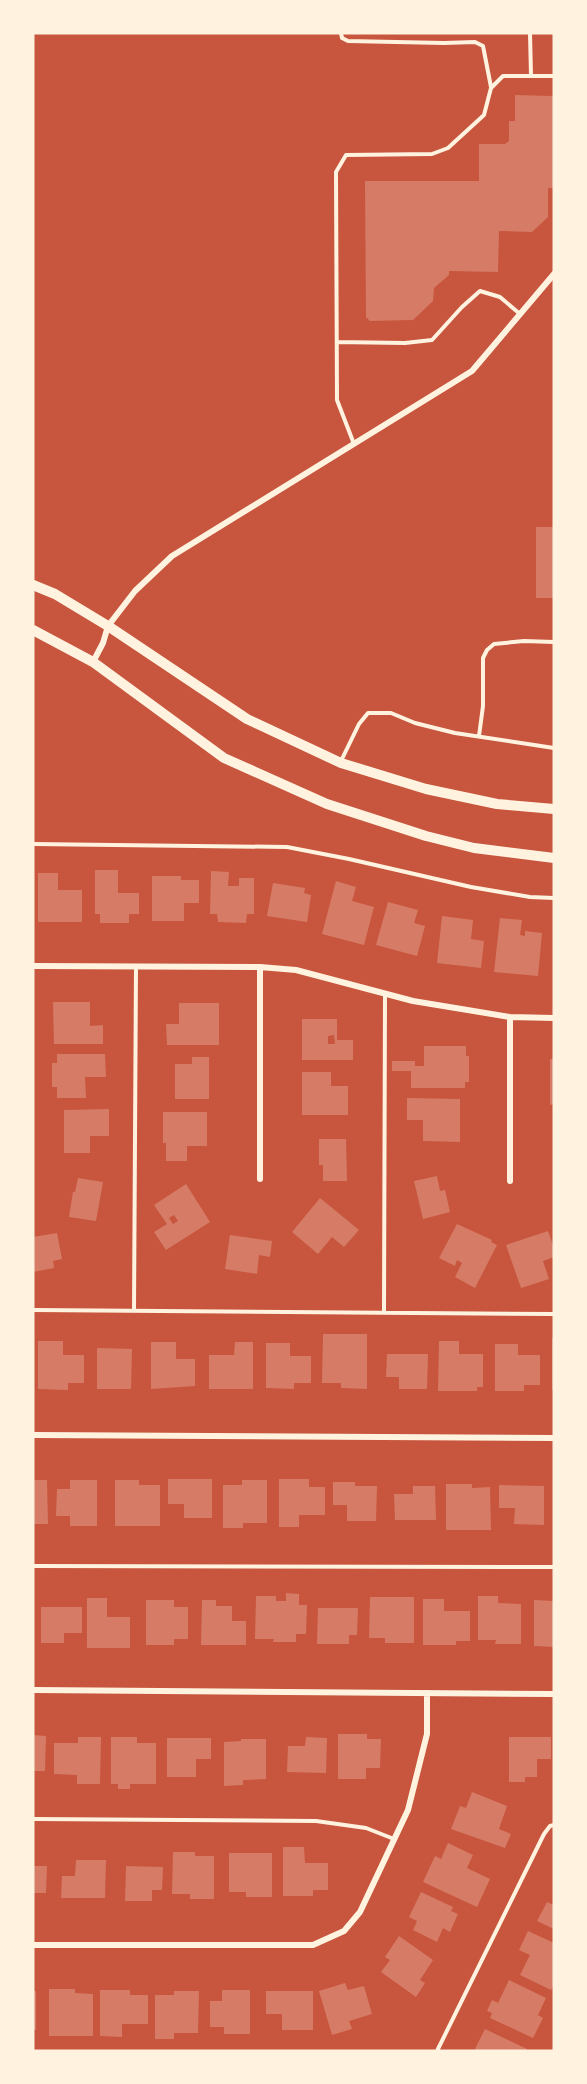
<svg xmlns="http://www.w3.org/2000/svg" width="587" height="2084" font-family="'Alegreya Sans',sans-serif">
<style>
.building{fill:#d67c66;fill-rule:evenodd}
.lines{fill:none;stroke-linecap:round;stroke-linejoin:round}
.service{stroke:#fff3e0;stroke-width:4}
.minor{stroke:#fff3e0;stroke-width:6}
.secondary{stroke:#fff3e0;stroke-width:10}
</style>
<rect width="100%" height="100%" fill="#c8553d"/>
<path class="building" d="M515,95l39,1v92h-6v29l-16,15 -33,-1 -1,41 -49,-1v4l-15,13 -1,13 -20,19 -43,1 -4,-4 -1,-136h114v-37h26l4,-3v-20h6z
M536,527h18v71h-18z
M95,870h23v23h21v21h-10v9h-29v-9h-5z
M211,871l18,1 -1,14h11v-8h15v36h-7l-1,9 -28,-1 -1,-8h-7z
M38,873h20v17h24v32h-44z
M152,876h29v4h18v23h-15v18h-32z
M336,881l20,6 -4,14 22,6 -10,38 -42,-11z
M273,883l32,5 -1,5 7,2 -4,27 -40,-6z
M388,902l30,8 -4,13 11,3 -8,30 -41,-11z
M442,916l31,4 -2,19 13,2 -3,27 -44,-5z
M500,918l22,2 -2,15 5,1v-5l17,2 -4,43 -44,-4z
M53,1002h37v24l13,-1v19h-49z
M179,1003h40v42h-52l-1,-21h13z
M302,1019h35v21h16v20h-51zM334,1035l1,9h-7v-8z
M424,1046h42v10h3v26h-4v6h-54v-17h-19v-10h23v5h9z
M57,1054h48l1,23h-21l1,21h-29v-11h-5v-24h5z
M192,1057h17v42h-34v-35h17z
M550,1059h4v45l-4,1z
M302,1072h29v14h17v29h-46z
M407,1098l53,1v43l-37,-1v-21h-16z
M109,1109v27h-19v17h-26v-43z
M163,1112h44v34h-20v15h-21v-18h-3z
M319,1139h27l1,42h-24v-16h-4z
M437,1176l3,15 5,-1 5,22 -27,7 -9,-38z
M78,1178l25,4 -7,39 -27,-4 4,-25h2z
M186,1184l24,38 -44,28 -12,-18 13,-8 -13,-19zM174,1215l4,6 -5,3 -4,-6z
M320,1198l39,32 -15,17 -12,-10 -14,17 -26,-22z
M457,1224l35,16 -1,2 6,3 -22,43 -20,-11 7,-14 -5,-3 -2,6 -16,-8z
M548,1231l6,17v9l-11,4 6,18 -28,9 -15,-43z
M57,1233l5,26 -9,2 1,7 -21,4v-35z
M230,1235l42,6 -2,16 -11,-2 -2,19 -32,-5z
M323,1334h44v55l-26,-1v-5h-19z
M552,1338h2v52h-2z
M38,1341h25v14h21v28h-16v7l-30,-1z
M439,1341h20v13h24v33h-6v4h-39z
M151,1342h25v17h19v27l-44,3z
M235,1342h18v47h-44v-34h25z
M266,1343h24v13h21v27h-17v6l-28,-1z
M495,1344h23v11h22v30h-16v6h-29z
M97,1348l35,1 -1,40h-34z
M387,1354h41l-1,35h-28v-12h-13z
M168,1479h44v39h-28v-14h-16z
M279,1479h30v8h16v28h-26v12h-20z
M33,1480h14l1,44h-15z
M70,1480h27v46h-27v-10h-14l1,-27h13z
M115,1480h24v5h21v41h-45z
M242,1480h25v43h-24v5h-20v-43h19z
M333,1482h22v4h22l-1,35h-29v-16h-14z
M446,1484h26v4l18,-1 1,43h-45z
M499,1485l45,1v39l-30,-1 1,-16h-16z
M413,1486h22l1,34h-41l-1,-26h19z
M286,1593l13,1v11h8l-1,29h-10v8h-23l1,-3h-19l1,-43h20v5h10z
M478,1596h20v7l23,1v40h-26l1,-4h-18z
M370,1597h44v46h-29v-5h-16z
M87,1598h20v19h23v31h-43z
M423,1599h21v12h26v30h-14v4h-33z
M146,1600h28v7h14v32h-14v6h-28z
M202,1600h14v6h16v15h14v24h-45z
M534,1600l20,1v46l-20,-1z
M41,1607h41v26h-18v10h-23z
M318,1608h40l-1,27h-8v9h-32z
M338,1734h29v5h14l-1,29h-14v11h-28z
M33,1735l13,1 -1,35h-12z
M78,1737h23l-1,47h-23v-9l-23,-1v-31h24z
M111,1737h26v6h19v41h-26v5h-12v-5h-7z
M306,1737l21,1 -1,35 -39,-1 1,-26h17z
M509,1737h42v22h-14v18h-12v5h-16z
M167,1738h44v21h-15v18h-29z
M241,1739h25v40l-23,1v5l-19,1v-44l17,-1z
M472,1792l35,14 -8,23 12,5 -6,14 -54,-19 9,-23 6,2z
M448,1843l25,12 -6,13 23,11 -13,28 -54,-25 12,-26 6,3z
M283,1847h21l1,16h23v27h-15v6h-30z
M173,1852h22v4h19v43h-24v-5h-18z
M229,1853h43v44h-26v-5h-17z
M76,1860h30l-1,38h-44l1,-22h13z
M33,1866h14l-1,27h-13z
M126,1866l37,1 -1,23h-10v11h-27z
M421,1892l32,15 -2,4 7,3 -8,18 -7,-4 -6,14 -24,-12 4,-9 -8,-4z
M547,1902l7,3v24l-17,-8z
M528,1931l26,12v41l-3,6 -31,-15 10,-20 -11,-5z
M399,1936l34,24 -13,20 5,3 -9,14 -35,-25 9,-12 -5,-3z
M509,1980l37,18 -8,17 5,3 -10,20 -43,-20 2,-5 -5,-2 5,-11 6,3z
M345,1983l3,7 16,-4 8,28 -23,7 3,8 -20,6 -13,-44z
M49,1989h26v4l18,1v42h-44z
M100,1990h30v5h18v29h-26v13l-22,-1z
M222,1990h28v44h-26v-7h-14v-26h12z
M33,1991h3v39h-3z
M174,1991h25l-1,42h-24v6h-19v-44h19z
M266,1991h47v39h-31v-16h-16z
M485,2029l42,20 -1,2h-47l-4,-2z"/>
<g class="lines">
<path class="service" d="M341,33l1,5 6,3 96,2 31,-1 8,4 8,41
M530,33l1,43
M337,342l68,1 27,-3 30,-33 18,-16 20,6 20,17
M354,444l-17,-44 -1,-228 10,-17 86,-1 16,-6 36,-33 7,-27 12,-12h51
M479,736l4,-30v-48l4,-8 7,-6 30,-3 30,1
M341,761l18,-37 9,-11h23l24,10 40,10 99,15
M33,844l254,3 62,12 122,28 59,10 24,1
M33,1310l521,4
M134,1311l2,-345
M384,1313l1,-319
M33,1566l521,1
M33,1819l283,2 50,7 28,11
M437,2051l107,-217 6,-8 4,-1"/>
<path class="minor" d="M93,662l10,-19 5,-17 27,-35 37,-35 300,-185 82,-97
M33,966l227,1 36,3 117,31 97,16 44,1
M510,1017v164
M260,1179v-212
M33,1435l521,3
M33,1690l521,4
M33,1945h280l31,-14 16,-19 48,-102 19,-76v-41"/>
<path class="secondary" d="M33,585l22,9 53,32 139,93 94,44 85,26 71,15 57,5
M33,630l60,32 131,96 103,46 99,32 48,12 80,10"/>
</g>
<rect width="587" height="2084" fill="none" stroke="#fff3e0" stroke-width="69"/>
</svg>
